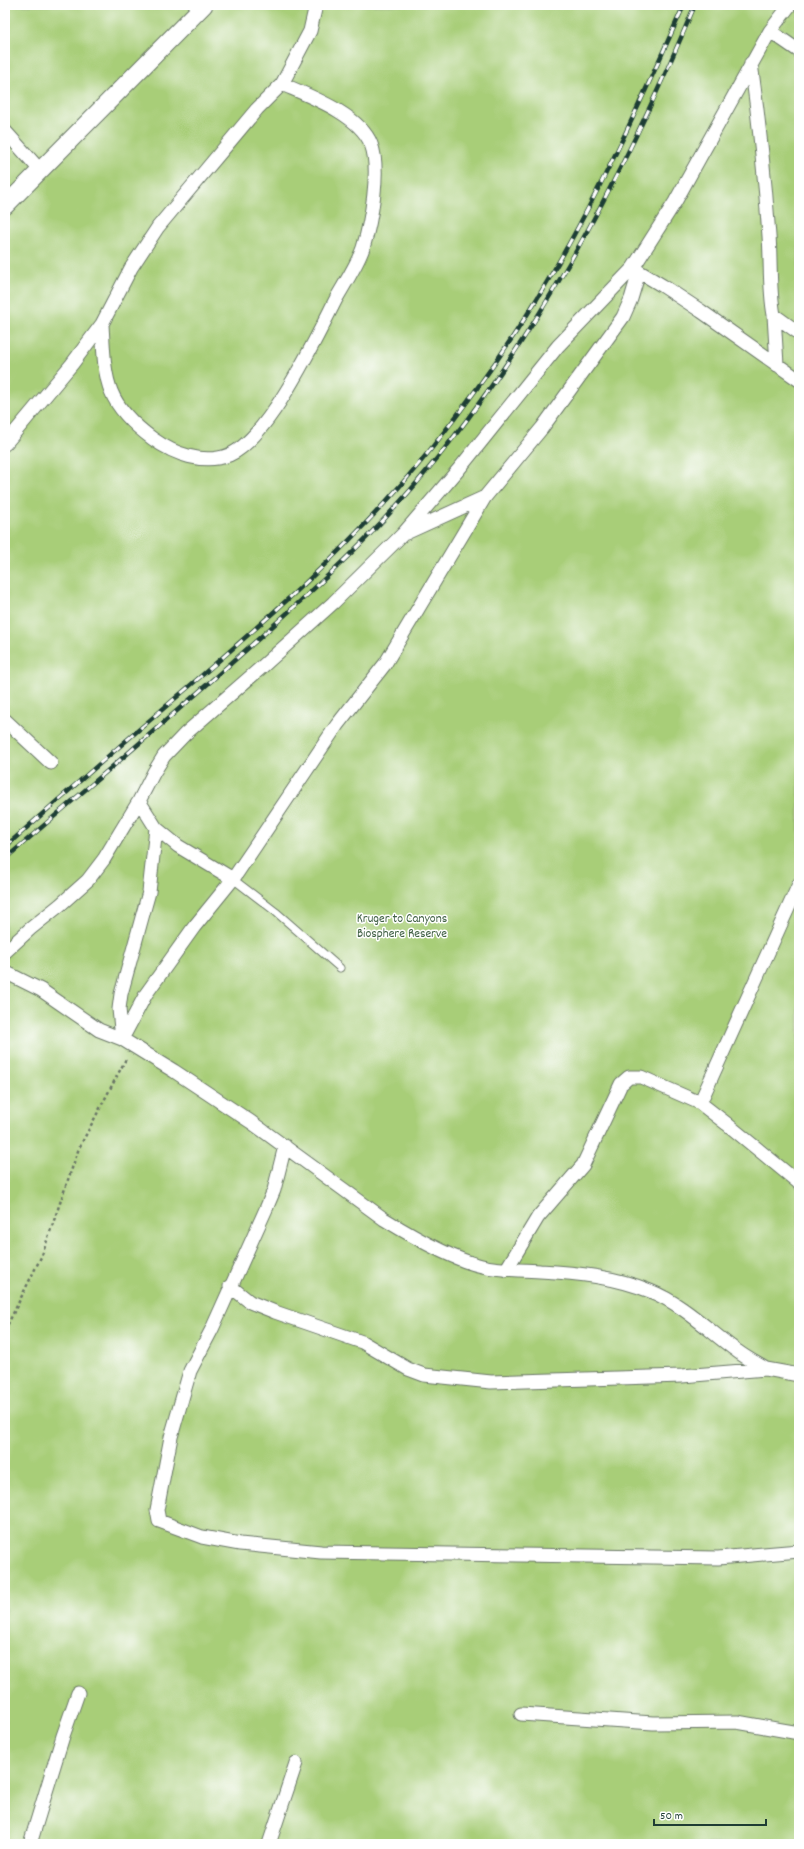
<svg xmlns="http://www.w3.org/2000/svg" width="804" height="1849" font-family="Dekko,sans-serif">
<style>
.green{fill:#a8ce78;stroke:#648656}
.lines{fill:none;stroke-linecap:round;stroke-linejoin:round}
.service-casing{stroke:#697666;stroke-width:9}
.minor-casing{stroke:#697666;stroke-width:15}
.tertiary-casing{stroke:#697666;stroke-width:19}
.path{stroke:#697666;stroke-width:2.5;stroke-dasharray:3 3;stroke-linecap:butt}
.service{stroke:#fff;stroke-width:7}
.minor{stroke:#fff;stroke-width:13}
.tertiary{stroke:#fff;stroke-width:17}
.rail-casing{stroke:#1f3d34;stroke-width:4.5}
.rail{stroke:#fff;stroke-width:3;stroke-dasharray:9;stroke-linecap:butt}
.labels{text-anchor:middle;stroke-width:3;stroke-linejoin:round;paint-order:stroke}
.park-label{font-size:13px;fill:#416145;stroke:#fff}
</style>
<rect width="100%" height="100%" fill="#fff"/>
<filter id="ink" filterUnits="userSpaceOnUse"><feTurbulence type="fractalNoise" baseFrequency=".025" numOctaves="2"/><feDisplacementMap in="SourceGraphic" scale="8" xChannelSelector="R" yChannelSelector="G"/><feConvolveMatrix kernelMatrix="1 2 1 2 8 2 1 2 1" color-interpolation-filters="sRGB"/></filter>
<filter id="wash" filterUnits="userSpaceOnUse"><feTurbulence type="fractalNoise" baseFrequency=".012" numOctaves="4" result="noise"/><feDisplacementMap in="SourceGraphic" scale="16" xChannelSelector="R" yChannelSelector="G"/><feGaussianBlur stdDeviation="0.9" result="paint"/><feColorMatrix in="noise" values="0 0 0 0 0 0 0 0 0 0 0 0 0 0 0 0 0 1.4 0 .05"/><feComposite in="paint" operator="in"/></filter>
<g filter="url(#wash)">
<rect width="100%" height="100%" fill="#f2e1c4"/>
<path class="green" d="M5,5h794v1839h-794z"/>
</g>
<g filter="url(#ink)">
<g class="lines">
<defs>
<path id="service" d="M233,879l43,33 64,56"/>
<path id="minor" d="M770,31l29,20
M751,63c8,58 14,115 18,173 2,26 0,53 5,79l25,18
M5,131l35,39
M633,268l30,18 38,25 98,69
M774,315l3,50
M102,324c3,56 2,79 51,115 21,15 50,26 76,16 40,-17 87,-117 107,-156 9,-16 21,-34 27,-51 8,-26 18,-79 8,-104 -12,-30 -62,-48 -89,-60
M5,444l67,-80 30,-40 29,-56 27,-41 99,-118 25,-25 28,-53 6,-26
M406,533l79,-36
M5,720l46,43
M139,801l17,27 22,18 55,33
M5,952l25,-23 30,-24 28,-25 16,-21 35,-58 15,-29 10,-16 21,-22 78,-68 70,-63 70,-69 56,-65 99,-123 75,-78 42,-66 95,-171 20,-26
M5,972l36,18 58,40 23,9 52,32 77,51 133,97c26,16 70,41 98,47 20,5 38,3 58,5 37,2 76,6 110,20 33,13 59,40 87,60 9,7 19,12 29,18
M122,1039l24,-45 48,-67 39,-48 104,-154 48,-61 100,-167 57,-69 81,-111 8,-18 8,-27
M122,1039l-3,-30 2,-15 28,-102 7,-64
M700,1103l99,-219
M285,1146l-11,44 -8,19 -54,120 -22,42 -19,66 -14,73 2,11 43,16 38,7 81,8 397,6 81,-7
M506,1270l32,-53 45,-52 38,-81 8,-7h12l59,26 27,21 72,59
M230,1286l20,16 25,10 87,30 46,27 16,6 67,7 191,-6 84,-7 33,6
M521,1714l132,9 84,-1 62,11
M30,1844l33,-108 15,-43
M269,1844l27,-81"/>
<path id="tertiary" d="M5,206l199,-201"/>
</defs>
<use href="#service" class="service-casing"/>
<use href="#minor" class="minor-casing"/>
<use href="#tertiary" class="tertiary-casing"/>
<path class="path" d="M5,1330l37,-75 37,-107 48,-91"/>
<use href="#service" class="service"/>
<use href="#minor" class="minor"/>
<use href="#tertiary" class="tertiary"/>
<defs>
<path id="rail" d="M5,847c55,-49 110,-97 166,-145 92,-79 184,-158 260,-253 42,-53 82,-109 116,-167 53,-89 95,-183 137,-277
M5,859c77,-67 156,-133 232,-201 62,-55 123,-109 177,-172 121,-141 209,-310 281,-481"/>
</defs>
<use href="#rail" class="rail-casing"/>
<use href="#rail" class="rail"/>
</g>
</g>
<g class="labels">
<g class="park-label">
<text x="402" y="922">Kruger to Canyons<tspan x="402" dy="15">Biosphere Reserve</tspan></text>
</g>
</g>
<rect width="804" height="1849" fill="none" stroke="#fff" stroke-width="20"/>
<path d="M654 1819v6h112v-6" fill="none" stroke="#1f3d34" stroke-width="2"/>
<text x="660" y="1819" font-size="12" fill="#1f3d34" stroke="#ffffff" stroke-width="3" paint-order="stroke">50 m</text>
</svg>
